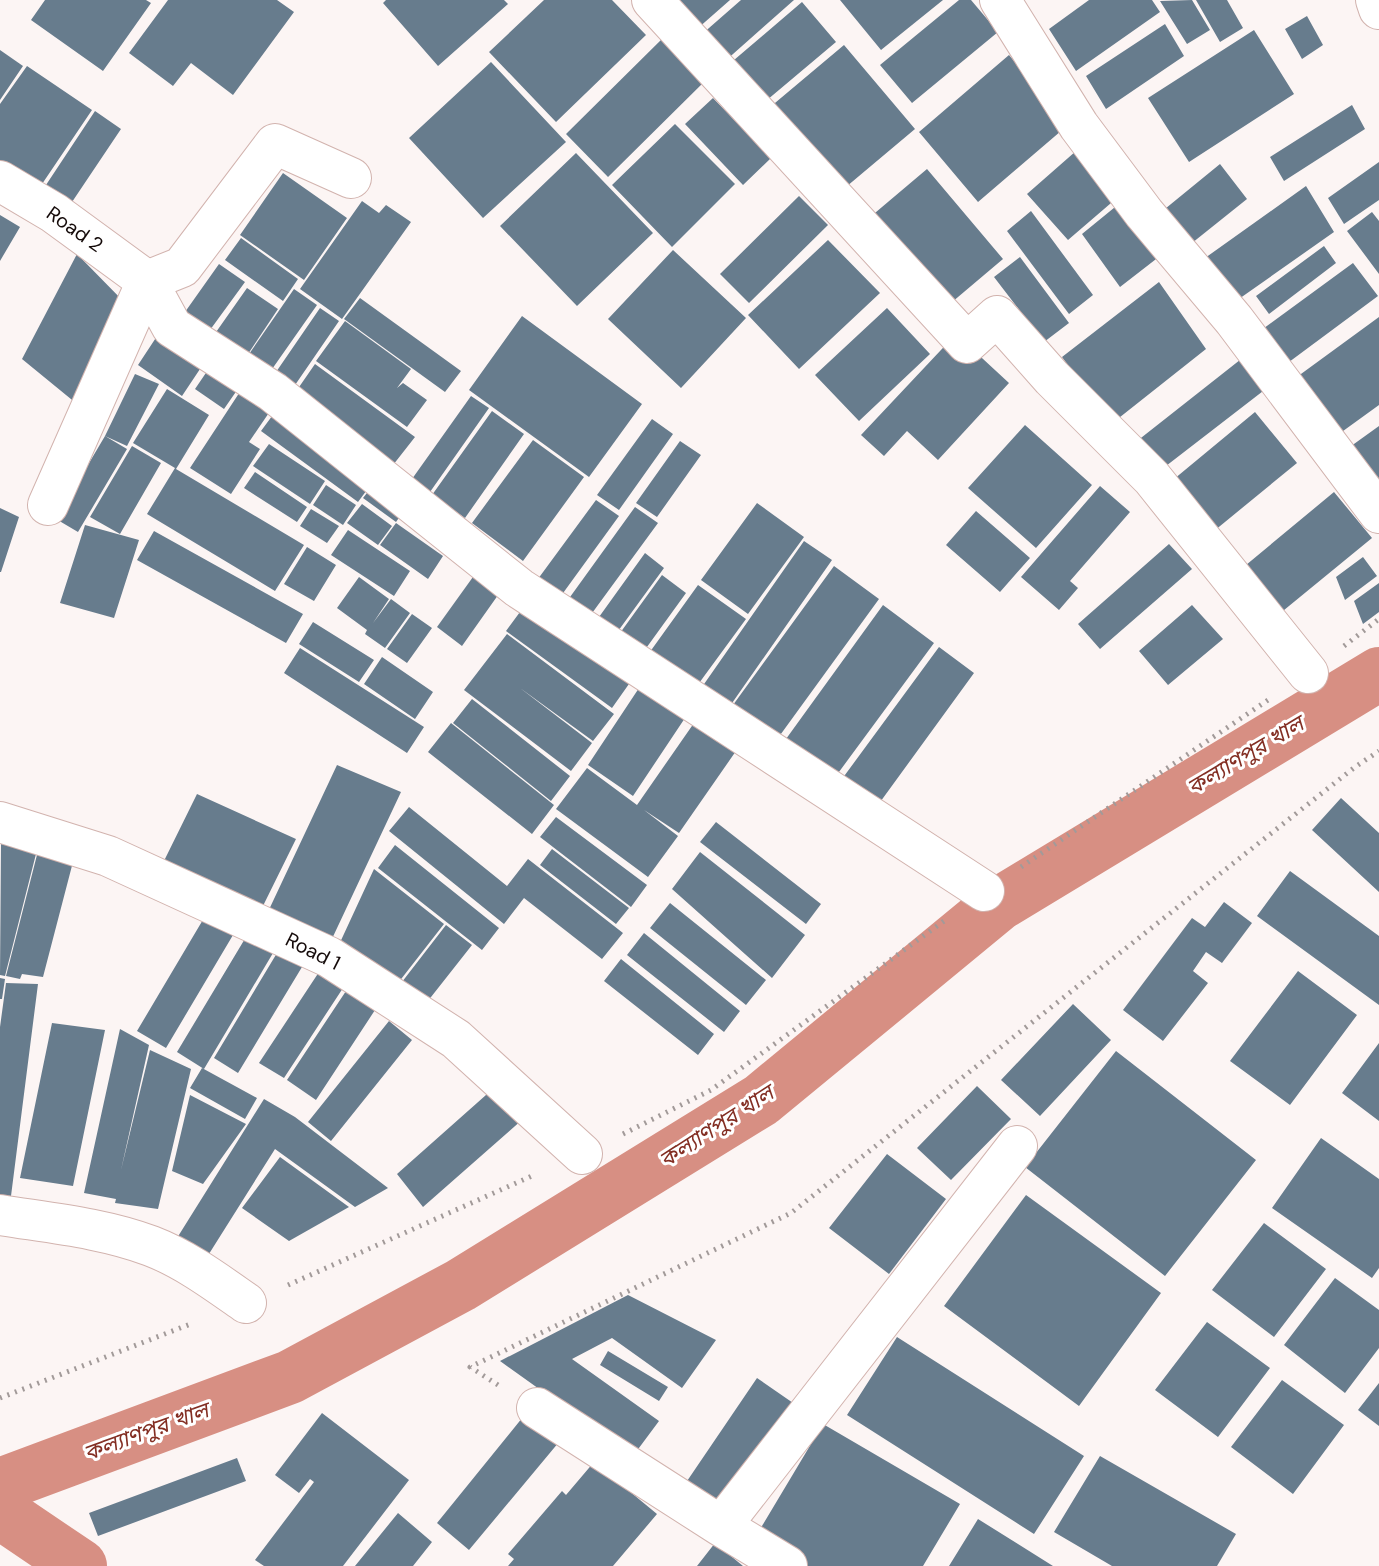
<svg xmlns="http://www.w3.org/2000/svg" width="1379" height="1566" font-family="'DM Sans','Noto Sans Bengali',sans-serif">
<style>
.lines{fill:none;stroke-linecap:round;stroke-linejoin:round}
.canal{stroke:#d78f83;stroke-width:54}
.building{fill:#677c8d}
.street-casing{stroke:#d2b3ae;stroke-width:42}
.path{stroke:#a29a99;stroke-width:5;stroke-dasharray:2 6;stroke-linecap:butt}
.street{stroke:#fff;stroke-width:40}
.labels{text-anchor:middle;stroke-width:6;stroke-linejoin:round;paint-order:stroke}
.street-label{font-size:20px;fill:#150b0a;stroke:#fff}
.water-label{font-size:22px;font-style:italic;fill:#832e23;stroke:#fff}
</style>
<rect width="100%" height="100%" fill="#fcf5f4"/>
<g class="lines">
<path class="canal" d="M0,1485l290,-108 171,-92 300,-185 238,-196 380,-230
M0,1512l80,54"/>
</g>
<path class="building" d="M45,0h101l5,3 -48,68 -72,-51z
M168,0h109l17,12 -61,83 -42,-32 -18,23 -44,-33z
M386,0h118l4,4 -70,62 -55,-63z
M544,0h68l34,35 -90,87 -67,-70z
M673,0h57l-33,29z
M741,0h53l-70,62 -23,-27z
M840,0h103l-62,50z
M959,0h12l27,32 -86,71 -32,-38z
M1089,0h63l8,12 -84,59 -27,-42z
M1192,0l18,30 -23,14 -27,-43z
M1196,0h31l16,28 -23,14z
M802,2l34,40 -75,63 -34,-39z
M1307,16l16,29 -21,14 -17,-30z
M1165,24l19,32 -78,53 -20,-33z
M1254,30l40,64 -105,68 -41,-64z
M665,36l42,43 -99,98 -42,-43z
M844,45l71,84 -75,63 -71,-84z
M0,50l23,16 -23,34z
M1009,55l59,70 -90,77 -59,-70z
M491,62l75,80 -83,76 -74,-80z
M27,66l65,44 -52,77 -40,-27v-56z
M713,98l58,60 -28,27 -58,-61z
M1352,105l13,24 -81,52 -14,-24z
M95,111l26,18 -51,76 -26,-17z
M675,124l60,60 -63,63 -60,-62z
M1084,144l41,47 -57,49 -41,-46z
M576,153l77,80 -76,73 -77,-80z
M1379,162v38l-35,24 -16,-26z
M1220,164l27,35 -60,48 -27,-34z
M927,169l76,90 -58,49 -76,-90z
M283,173l64,45 -43,62 -64,-45z
M1306,186l28,46 -108,76 -28,-45z
M799,196l29,29 -79,78 -29,-29z
M362,201l17,12 7,-8 25,17 -69,97 -42,-30z
M1120,203l40,53 -40,31 -38,-53z
M1031,211l62,84 -24,19 -62,-83z
M1372,212l7,9v53l-32,-43z
M0,215l20,12 -20,34z
M241,238l57,41 -15,22 -58,-41z
M828,240l52,53 -81,76 -51,-54z
M1324,246l12,17 -67,51 -13,-18z
M673,250l73,68 -65,70 -73,-69z
M77,254l51,52 -51,98 -55,-45z
M1020,257l49,66 -25,19 -50,-65z
M1353,263l25,33 -93,69 -25,-34z
M219,264l26,18 -35,48 -25,-18z
M1159,282l47,67 -96,76 -48,-68z
M247,288l31,21 -32,48 -32,-22z
M294,289l23,16 -47,67 -23,-15z
M360,298l101,73 -16,21 -101,-73z
M320,308l19,13 -46,67 -19,-13z
M887,308l43,46 -71,67 -44,-46z
M522,316l120,88 -53,73 -120,-87z
M1379,317v88l-47,34 -42,-57z
M345,321l66,48 -14,19 6,-5 24,17 -20,27 -91,-66z
M165,324l45,30 -28,42 -44,-31z
M956,334l53,49 -71,77 -31,-29 -23,25 -23,-21z
M1245,356l22,32 -114,88 -21,-31z
M212,364l30,19 -18,26 -29,-20z
M315,364l100,73 -29,37 -98,-71z
M135,374l24,10 -32,62 -22,-10z
M249,378l30,20 -30,44 11,7 -29,45 -41,-26z
M167,389l42,26 -33,54 128,76 -29,46 -128,-77 28,-46 -42,-25z
M471,396l18,12 -59,84 -18,-13z
M278,408l97,71 -17,23 -97,-71z
M492,411l32,23 -59,84 -33,-23z
M1255,412l42,51 -94,77 -41,-51z
M652,419l21,15 -54,76 -22,-15z
M1025,425l67,60 -56,63 -68,-60z
M1379,426v68l-32,-45z
M105,436l22,13 -49,83 -22,-13z
M533,440l51,37 -61,84 -51,-38z
M680,441l21,14 -44,62 -21,-14z
M269,444l56,37 -15,23 -57,-38z
M132,446l29,17 -41,71 -30,-17z
M255,472l52,35 -10,15 -53,-34z
M378,479l32,23 -14,20 -33,-24z
M326,485l30,20 -13,20 -30,-20z
M1100,486l30,26 -60,69 8,7 -19,22 -38,-33z
M1334,492l38,46 -94,77 -38,-45z
M596,500l23,16 -61,84 -23,-17z
M757,503l47,34 -56,77 -47,-34z
M362,504l30,22 -14,19 -31,-22z
M635,507l23,16 -71,97 -22,-16z
M0,508l19,9 -18,55h-1z
M311,509l28,17 -12,17 -27,-17z
M976,511l54,47 -30,34 -54,-47z
M396,523l47,33 -15,23 -48,-34z
M85,525l54,15 -25,78 -54,-15z
M348,530l62,41 -16,25 -63,-41z
M154,531l149,83 -17,29 -149,-83z
M804,541l28,19 -102,146 -28,-19z
M1169,544l23,25 -92,80 -22,-25z
M307,547l29,18 -22,36 -30,-17z
M645,553l19,15 -51,70 -19,-14z
M1363,557l14,19 -32,24 -9,-23z
M483,563l25,18 -46,65 -25,-19z
M834,566l45,33 -101,139 -45,-33z
M662,575l24,18 -47,65 -24,-18z
M359,577l30,22 -16,24 18,-24 19,14 -25,35 -20,-14 2,-4 -30,-22z
M1379,583v29l-16,12 -9,-23z
M698,585l48,34 -52,71 -47,-34z
M531,597l105,77 -24,34 -106,-77z
M883,605l51,38 -98,133 -50,-37z
M1192,605l31,34 -55,46 -29,-34z
M412,614l20,14 -25,35 -20,-14z
M313,622l61,38 -15,22 -60,-38z
M507,634l107,80 -21,27 -73,-53 72,55 -21,28 -107,-81z
M939,647l35,26 -96,132 -36,-26z
M300,648l124,79 -17,26 -123,-80z
M382,657l51,35 -18,27 -51,-35z
M639,688l46,30 -52,78 -45,-31z
M472,699l98,77 -19,25 -98,-78z
M451,723l103,82 -22,29 -104,-82z
M694,723l42,28 -57,82 -35,-23 34,26 -30,41 -92,-68 31,-41 50,37z
M337,765l64,27 -71,151 -64,-27z
M197,794l99,45 -36,73 -99,-45z
M1341,798l38,35v59l-67,-62z
M409,807l98,79 21,-27 95,74 -21,26 -78,-61 -20,26 -115,-93z
M556,817l91,68 -16,22 -91,-70z
M716,822l105,82 -15,20 -106,-82z
M1,844l36,6 -32,126 -5,-1z
M395,845l104,83 -17,22 -104,-82z
M552,849l77,59 -13,16 -76,-59z
M38,851l36,7 -31,119 -21,-3 -2,5 -14,-3z
M700,852l105,83 -33,43 -100,-89z
M374,869l70,55 -53,68 -54,-43z
M1290,871l89,65v69l-122,-89z
M1224,902l28,21 -30,40 -16,-11 -13,19 15,12 -45,58 -40,-31 69,-92 13,9z
M670,903l96,77 -20,25 -96,-77z
M204,918l29,17 -67,113 -29,-17z
M446,925l26,20 -52,66 -25,-20z
M644,933l96,78 -16,21 -97,-77z
M246,937l27,16 -69,116 -27,-17z
M277,953l25,14 -64,106 -24,-15z
M621,959l93,75 -16,21 -94,-74z
M1298,971l59,44 -67,90 -60,-44z
M319,972l24,16 -59,90 -25,-15z
M0,978l5,1 -3,20h-2z
M6,983l32,1 -27,212 -11,-1v-168z
M346,991l29,19 -59,90 -29,-20z
M1073,1004l38,36 -71,76 -39,-36z
M389,1021l23,19 -81,101 -23,-19z
M52,1023l53,7 -32,156 -53,-8z
M120,1029l29,16 -28,125 29,-120 41,19 -33,140 -43,-6 1,-4 -32,-6z
M1379,1043v78l-37,-28z
M1116,1051l140,109 -91,116 -140,-109z
M202,1068l55,30 -12,21 -55,-31z
M977,1086l34,33 -60,61 -34,-32z
M495,1087l28,32 -100,88 -26,-33z
M190,1095l56,29 -43,60 -31,-13z
M264,1099l31,18 93,71 -33,19 -80,-58 -73,116 -30,-19z
M1321,1138l58,41v89l-7,10 -100,-70z
M887,1154l59,45 -57,75 -60,-46z
M280,1157l69,50 -60,34 -47,-33z
M1026,1195l135,98 -82,113 -135,-100z
M1264,1223l62,46 -52,68 -62,-47z
M1335,1278l44,32v38l-34,45 -61,-48z
M628,1295l88,45 -34,48 -70,-50 -40,21 87,62 -26,35 -133,-95z
M1207,1322l63,46 -52,69 -63,-47z
M897,1337l187,119 -50,78 -187,-119z
M608,1351l60,36 -9,14 -59,-36z
M757,1378l39,27 -73,108 -40,-26z
M1282,1380l62,45 -51,69 -62,-47z
M1379,1383v43l-21,-16z
M531,1407l33,29 -95,114 -32,-27z
M322,1413l87,67 -66,86h-79l-9,-6 59,-78 -4,-3 -11,14 -24,-18z
M823,1424l137,80 -37,62h-127l-43,-25z
M1100,1456l136,78 -19,32h-105l-58,-34z
M237,1458l9,23 -148,55 -9,-23z
M594,1462l63,52 -44,52h-105l6,-7 -6,-5 54,-63 4,4z
M398,1513l34,29 -19,24h-58z
M978,1519l75,47h-104z
M715,1543l28,23h-46z"/>
<g class="lines">
<defs>
<path id="street" d="M652,0l315,343 30,-27 55,62 100,100 156,195
M1000,0l79,126 65,87 90,107 145,193
M1376,0l3,9
M0,181l54,32 93,68 25,46 101,65 246,196 465,303
M48,505l99,-224 35,-14 93,-123 76,34
M0,822l108,34 221,101 127,82 126,115
M0,1215c50,8 103,13 151,31 34,13 65,36 95,57
M537,1408l184,118
M787,1566l-66,-40 296,-380"/>
</defs>
<use href="#street" class="street-casing"/>
<path class="path" d="M1344,646l35,-27
M1021,867l247,-167
M623,1134l88,-44 233,-169
M288,1285l246,-110
M498,1385l-28,-18 321,-154 564,-446 24,-16
M0,1398l193,-75"/>
<use href="#street" class="street"/>
</g>
<g class="labels">
<g class="street-label">
<text transform="translate(75 229) rotate(35)" y="7">Road 2</text>
<text transform="translate(313 951) rotate(27)" y="7">Road 1</text>
</g>
<g class="water-label">
<text transform="translate(1245 755) rotate(-31)" y="8">কল্যাণপুর খাল</text>
<text transform="translate(716 1126) rotate(-33)" y="8">কল্যাণপুর খাল</text>
<text transform="translate(146 1431) rotate(-20)" y="8">কল্যাণপুর খাল</text>
</g>
</g>
</svg>
